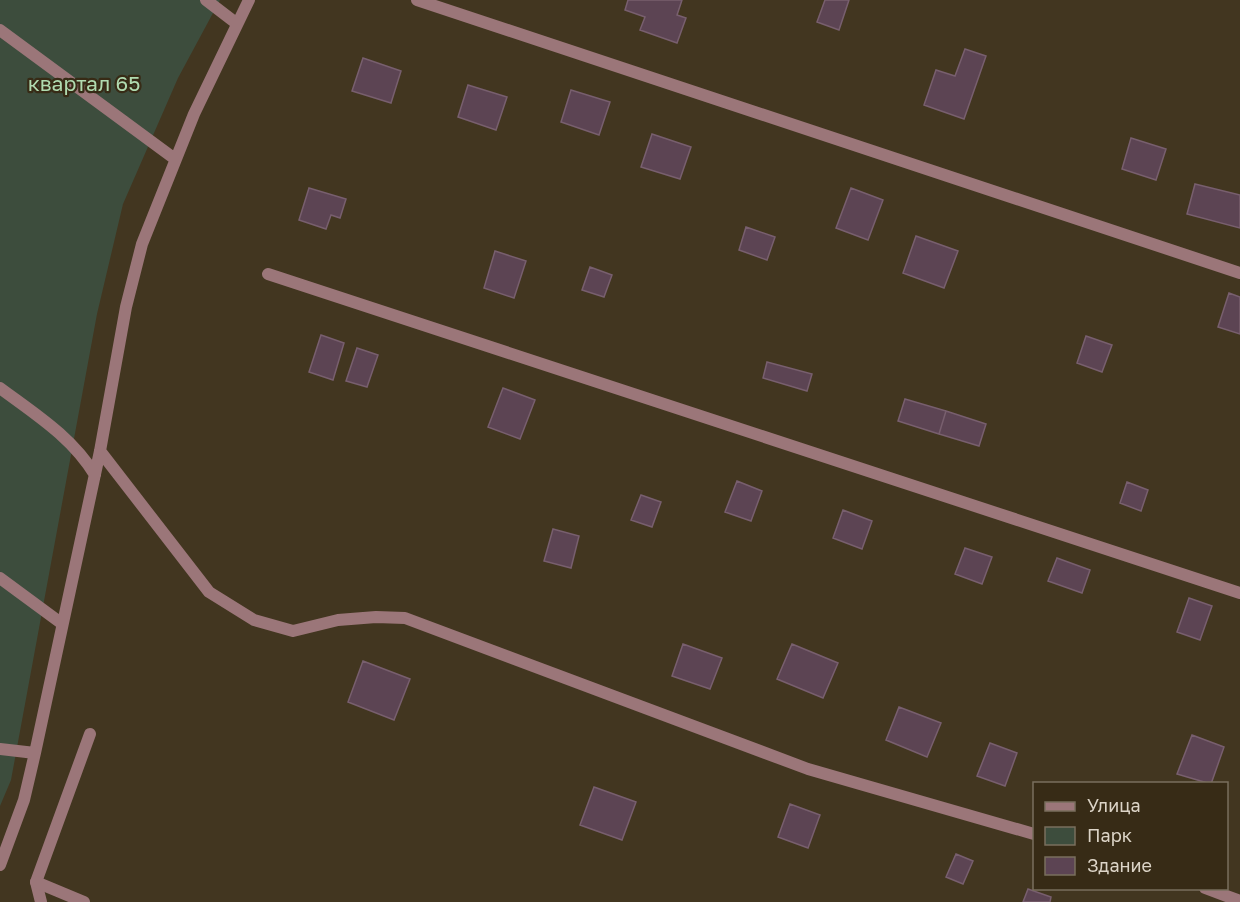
<svg xmlns="http://www.w3.org/2000/svg" width="1240" height="902" font-family="'Golos Text',sans-serif">
<style>
.green{fill:#3d4d3d}
.building{fill:#5c4453;stroke:#785f6e;stroke-width:1.5}
.lines{fill:none;stroke-linecap:round;stroke-linejoin:round}
.lane{stroke:#9b7679;stroke-width:12}
.street{stroke:#9b7679;stroke-width:12}
.labels{text-anchor:middle;stroke-width:4.5;stroke-linejoin:round;paint-order:stroke}
.park-label{font-size:21px;fill:#b0dbb0;stroke:#372b16}
</style>
<rect width="100%" height="100%" fill="#423620"/>
<path class="green" d="M0,0h220l-42,78 -55,126 -26,110 -86,466 -11,26z"/>
<path class="building" d="M628,0h54l-5,15 9,3 -9,25 -37,-13 5,-13 -20,-7z
M825,0h24l-10,30 -22,-8z
M965,49l21,7 -22,63 -40,-14 12,-35 19,6z
M363,58l38,13 -10,32 -39,-12z
M468,85l39,12 -11,33 -38,-13z
M571,90l39,12 -11,33 -38,-13z
M652,134l39,13 -11,32 -39,-12z
M1131,138l35,11 -10,31 -34,-11z
M1195,184l45,11v33l-53,-14z
M309,188l37,11 -6,19 -9,-3 -5,14 -27,-9z
M851,188l32,12 -15,40 -32,-12z
M746,227l29,10 -8,23 -28,-10z
M916,236l42,15 -14,37 -41,-15z
M495,251l31,10 -12,37 -30,-10z
M590,267l22,8 -8,22 -22,-7z
M1229,293l11,4v37l-22,-7z
M321,335l23,8 -11,37 -24,-8z
M1086,336l26,9 -10,27 -25,-9z
M357,348l21,7 -11,32 -21,-6z
M767,362l45,12 -5,17 -44,-13z
M503,388l32,12 -15,39 -32,-12z
M905,399l41,12 -7,23 -41,-13z
M946,411l40,13 -7,22 -40,-12z
M737,481l25,10 -11,30 -26,-9z
M1127,482l21,8 -7,21 -21,-8z
M641,495l20,7 -9,25 -21,-7z
M843,510l29,11 -10,28 -29,-11z
M553,529l26,7 -8,32 -27,-7z
M965,548l27,9 -10,27 -27,-10z
M1057,558l33,12 -8,23 -34,-12z
M1189,598l23,8 -12,34 -23,-8z
M683,644l39,14 -12,31 -38,-13z
M792,644l46,19 -15,35 -46,-19z
M363,661l47,18 -16,41 -46,-18z
M899,707l42,16 -14,34 -41,-17z
M1192,735l32,12 -13,37 -34,-10z
M990,743l27,10 -12,33 -28,-10z
M594,787l42,15 -14,38 -42,-15z
M790,804l30,11 -12,33 -30,-11z
M956,854l17,7 -10,23 -17,-7z
M1028,889l23,8 -1,5h-27z"/>
<g class="lines">
<path class="lane" d="M206,0l30,23
M417,0l823,273
M0,30l175,129
M268,274l972,319
M0,388c35,26 72,49 95,87
M100,451l109,141 45,28 39,11 45,-11 38,-3 29,1 403,151 226,65
M0,578l61,45
M0,749l35,4
M0,865l24,-65 11,-47 65,-302 26,-144 16,-63 52,-130 55,-114
M1205,888l35,13
M41,902l-5,-20 54,-148"/>
<path class="street" d="M36,882l48,20"/>
</g>
<g class="labels">
<g class="park-label">
<text x="84" y="91">квартал 65</text>
</g>
</g>
<rect x="1033" y="782" width="195" height="108" fill="#372b16" stroke="#796f5d" stroke-width="1.5"/>
<rect x="1045" y="802" width="30" height="9" fill="#9b7679" stroke="#796f5d" stroke-width="1.5"/>
<text x="1087" y="812" font-size="18" fill="#dcd4c7">Улица</text>
<rect x="1045" y="827" width="30" height="18" fill="#3d4d3d" stroke="#796f5d" stroke-width="1.5"/>
<text x="1087" y="842" font-size="18" fill="#dcd4c7">Парк</text>
<rect x="1045" y="857" width="30" height="18" fill="#5c4453" stroke="#796f5d" stroke-width="1.5"/>
<text x="1087" y="872" font-size="18" fill="#dcd4c7">Здание</text>
</svg>
